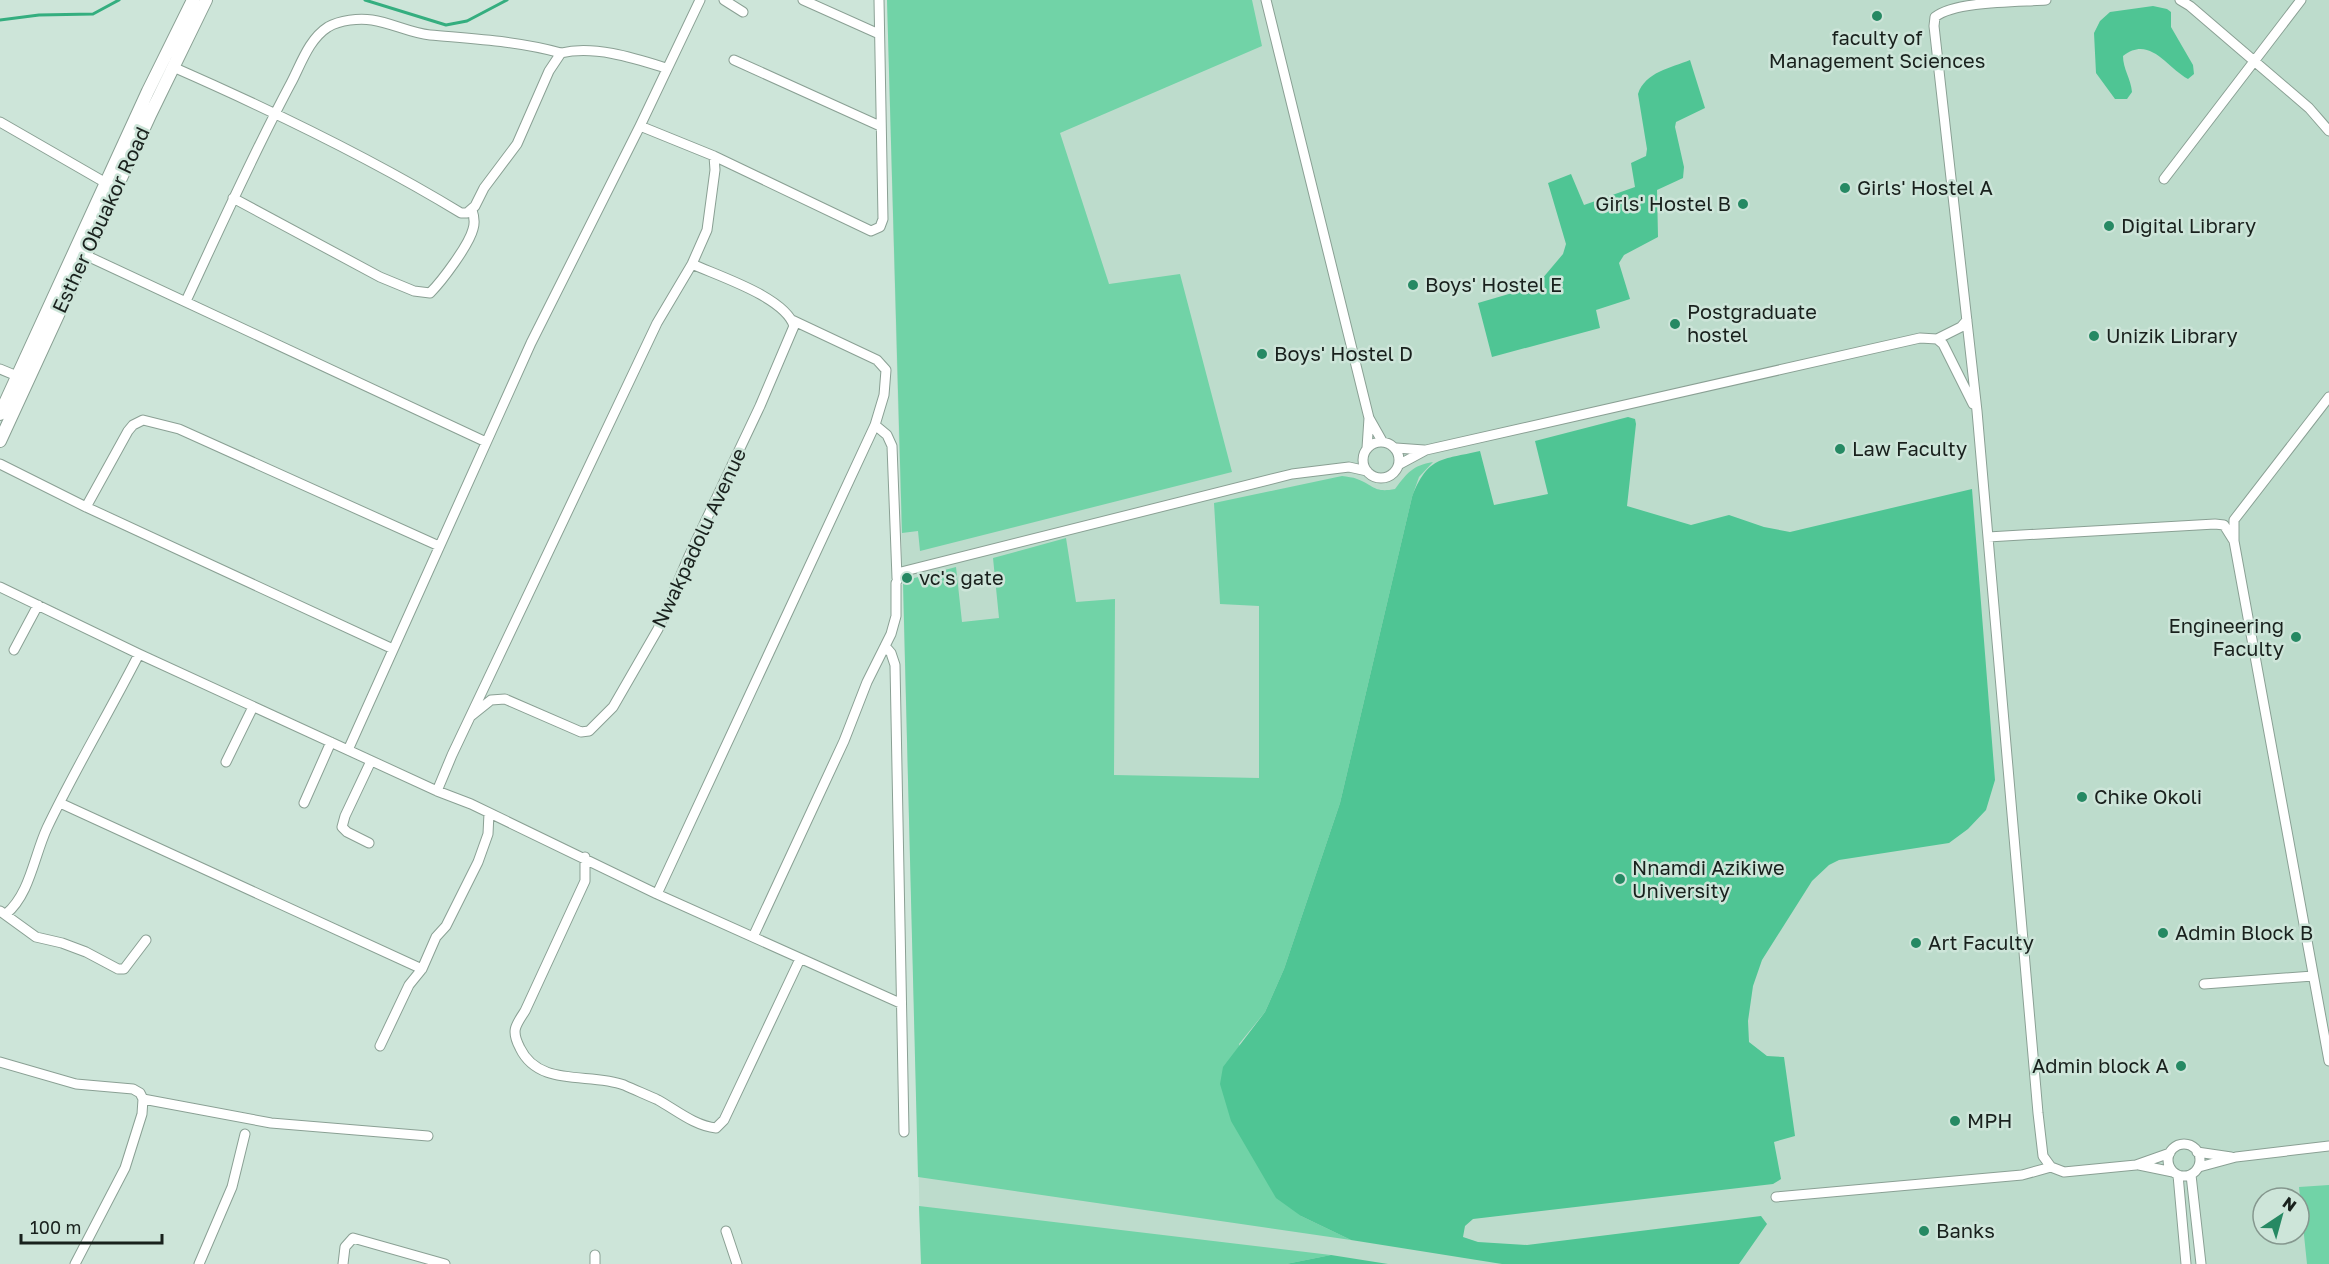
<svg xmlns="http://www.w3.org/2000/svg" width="2329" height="1264" font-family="'Golos Text',sans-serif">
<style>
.built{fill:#bddccc;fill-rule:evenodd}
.green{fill:#71d3a7}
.forest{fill:#4fc594}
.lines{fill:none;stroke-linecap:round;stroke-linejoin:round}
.stream{stroke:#34ae7f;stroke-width:3}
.minor-casing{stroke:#8aa094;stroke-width:11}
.tertiary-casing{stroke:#8aa094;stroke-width:14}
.minor{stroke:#fff;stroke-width:9}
.tertiary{stroke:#fff;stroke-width:12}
.poi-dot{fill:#268963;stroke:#cde5d9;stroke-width:2}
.labels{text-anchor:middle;stroke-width:5;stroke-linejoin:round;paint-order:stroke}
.poi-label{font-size:20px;fill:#19211d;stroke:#cde5d9;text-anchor:start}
.street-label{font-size:20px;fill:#19211d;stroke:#cde5d9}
</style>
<rect width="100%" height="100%" fill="#cde5d9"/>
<path class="built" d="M887,0h1442v1264h-1408zM2263,1198h36v36h-36z"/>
<path class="green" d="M887,0h365l10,46 -202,87 49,151 71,-10 52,198 -312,79 -2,-20 -16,2z
M1433,462l-14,15 -7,20 -72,306 -56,166 -19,43 -26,32 62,172 50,24 -433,-63 -15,-596 53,-14 6,55 37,-4 -6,-60 73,-20 10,64 39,-3 -1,176 145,3v-172l-39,-2 -6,-101 128,-27c5,1 11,1 15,3 18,7 17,14 38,10 13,-17 17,-23 38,-27z
M2329,1185v79h-22l-8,-77z
M919,1206l412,49 -45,9h-365z"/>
<path class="forest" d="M2153,6l14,3 4,3v15l22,38 1,9 -6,5c-22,-12 -38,-44 -65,-23 0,13 8,23 9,36l-5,7h-12l-19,-26 -2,-40 6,-12 10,-9z
M1690,60l15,48 -29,14 -1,5 9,40 -1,11 -26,12 1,47 -34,18 -5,8 11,36 -34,11 4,18 -108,29 -14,-54 58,-17 27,-32 3,-10 -18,-61 23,-9 13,31 51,-18 -4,-24 15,-7 1,-7 -9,-55c7,-22 33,-26 52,-34z
M1628,417l7,2 1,5 -9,82 64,19 38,-10 35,12 26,5 182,-43 23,291 -9,30 -18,19 -19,14 -110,17 -10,5 -17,16 -50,79 -9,26 -5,35 1,21 18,14 17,1 11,79 -21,6 7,37 -8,5 -300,35 -8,7 -2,11 15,5 49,3 234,-29 6,8 -28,40h-237l-151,-24 -50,-24 -25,-18 -45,-77 -11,-37 3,-17 42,-55 19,-43 56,-166 72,-306c16,-41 29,-37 68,-46l14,54 54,-11 -13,-53z
M1331,1255l57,9h-102z"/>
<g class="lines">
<path class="stream" d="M365,0l81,25 21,-4 40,-21
M0,20l39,-5 54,-1 26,-14"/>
<defs>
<path id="minor" d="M724,0l19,12
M803,0l76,34
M1266,0l103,418 13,23
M2046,0c-27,2 -91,1 -111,17l-1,9 43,385 61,702 5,43 8,11 13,5 72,-7 34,-12
M2180,0l10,6 119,102 20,23
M734,60l146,66
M173,67c98,43 196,90 288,146h6l8,-7 9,-18 33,-44 32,-73 12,-18c33,-8 73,5 105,15
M0,122l106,61
M640,126l74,30 157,75 9,-4 3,-8 -4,-219
M2164,179l137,-179
M233,198l147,79 34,14 16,2c12,-12 39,-48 43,-64 2,-6 1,-13 -1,-19
M85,255l401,187
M186,301c34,-73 67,-147 105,-218 10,-19 18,-44 37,-56 12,-7 31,-9 44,-7 20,3 38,13 58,15 44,4 87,6 131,18
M1937,339l24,-12 6,-7
M0,369l17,7
M2329,397l-95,123v21l95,520
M875,425l12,10 5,11 5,132
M1363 460a18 18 0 1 1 36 0a18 18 0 1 1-36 0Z
M1367,448l2,-30
M1396,448l28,2
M0,464l86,43 307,142
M1400,464l26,-14 494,-112 17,1 6,5 30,60
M86,507l42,-76 5,-6 10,-5 36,9 260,117
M1988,537l227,-13 9,1 10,16
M0,587l139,67 298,137 34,13 186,90 243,109
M885,646l6,7 4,12 9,467
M14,650l24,-45
M471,716l20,-16 14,-1 76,33 8,-1 24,-24 45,-78 31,-73 71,-150 34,-80c-9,-29 -76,-50 -102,-62
M348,750l183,-407 109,-217 60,-126
M226,762l27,-55
M437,791l15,-36 205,-432 35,-59 15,-34 8,-60 -1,-14
M60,803l362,166
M304,803l27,-61
M369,843l-22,-11 -5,-5 3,-11 26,-55
M585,857v24l-60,130c-10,15 -14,20 -5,37 19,40 70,24 104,37 11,5 23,10 34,15 18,10 37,26 58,28l8,-8 76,-161
M657,894l218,-469 9,-30 2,-25 -9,-10 -85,-40
M0,911l36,26 26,6 24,9 32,17h6l22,-29
M6,914c24,-20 28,-58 41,-86 28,-59 62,-115 92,-174
M753,937l91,-196 23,-59 24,-48 5,-18v-33l5,-11 391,-98 57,-7 18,4
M2204,984l109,-8
M380,1046l29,-61 13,-16 14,-32 10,-11 32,-64 10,-28 1,-21
M0,1062l76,22 57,5 7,4 3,6 -1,15 -17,54 -50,96
M143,1099l128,24 157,13
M2168 1160a16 16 0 1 1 32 0a16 16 0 1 1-32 0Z
M2197,1152l34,5
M2139,1165l34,7
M2199,1167l37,-10 93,-11
M2178,1175l8,89
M2191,1175l10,89
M1776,1197l246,-22 29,-8
M726,1231l11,33
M199,1264l33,-77 13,-53
M343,1264l2,-17 8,-9 92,26
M595,1264v-9"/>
<path id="tertiary" d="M0,414l148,-323 45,-91
M0,441l150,-326 56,-115"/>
</defs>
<use href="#minor" class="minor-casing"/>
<use href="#tertiary" class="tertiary-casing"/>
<use href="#minor" class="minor"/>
<use href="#tertiary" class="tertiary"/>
</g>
<g class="poi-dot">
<circle cx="1877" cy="16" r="6"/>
<circle cx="1845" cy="188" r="6"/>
<circle cx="1743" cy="204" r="6"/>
<circle cx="2109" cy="226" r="6"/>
<circle cx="1413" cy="285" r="6"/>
<circle cx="1675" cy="324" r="6"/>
<circle cx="2094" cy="336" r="6"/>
<circle cx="1262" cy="354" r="6"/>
<circle cx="1840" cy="449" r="6"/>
<circle cx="907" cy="578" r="6"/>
<circle cx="2296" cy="637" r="6"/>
<circle cx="2082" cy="797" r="6"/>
<circle cx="1620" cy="879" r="6"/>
<circle cx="2163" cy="933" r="6"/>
<circle cx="1916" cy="943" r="6"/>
<circle cx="2181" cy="1066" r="6"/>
<circle cx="1955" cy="1121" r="6"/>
<circle cx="1924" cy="1231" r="6"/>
</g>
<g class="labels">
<g class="poi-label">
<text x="1877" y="45" text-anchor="middle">faculty of<tspan x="1877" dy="23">Management Sciences</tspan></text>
<text x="1857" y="195">Girls' Hostel A</text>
<text x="1731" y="211" text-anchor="end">Girls' Hostel B</text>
<text x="2121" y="233">Digital Library</text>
<text x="1425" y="292">Boys' Hostel E</text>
<text x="1687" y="319">Postgraduate<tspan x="1687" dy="23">hostel</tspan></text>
<text x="2106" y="343">Unizik Library</text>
<text x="1274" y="361">Boys' Hostel D</text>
<text x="1852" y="456">Law Faculty</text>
<text x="919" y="585">vc's gate</text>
<text x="2284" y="633" text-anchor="end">Engineering<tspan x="2284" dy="23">Faculty</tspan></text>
<text x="2094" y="804">Chike Okoli</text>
<text x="1632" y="875">Nnamdi Azikiwe<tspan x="1632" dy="23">University</tspan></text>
<text x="2175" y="940">Admin Block B</text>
<text x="1928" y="950">Art Faculty</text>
<text x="2169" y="1073" text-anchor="end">Admin block A</text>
<text x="1967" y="1128">MPH</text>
<text x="1936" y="1238">Banks</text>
</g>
<g class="street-label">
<text transform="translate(101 220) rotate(-65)" y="7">Esther Obuakor Road</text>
<text transform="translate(699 538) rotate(-65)" y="7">Nwakpadolu Avenue</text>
</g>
</g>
<g transform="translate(2281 1216) rotate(36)"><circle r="28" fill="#cde5d9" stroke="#85978e" stroke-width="1.5"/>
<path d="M0-4.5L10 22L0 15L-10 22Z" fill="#268963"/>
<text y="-9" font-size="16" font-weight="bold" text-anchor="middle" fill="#19211d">N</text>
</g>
<path d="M21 1234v9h141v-9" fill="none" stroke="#19211d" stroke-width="3"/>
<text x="30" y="1234" font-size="18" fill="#19211d" stroke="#cde5d9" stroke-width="4.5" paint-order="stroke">100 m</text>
</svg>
